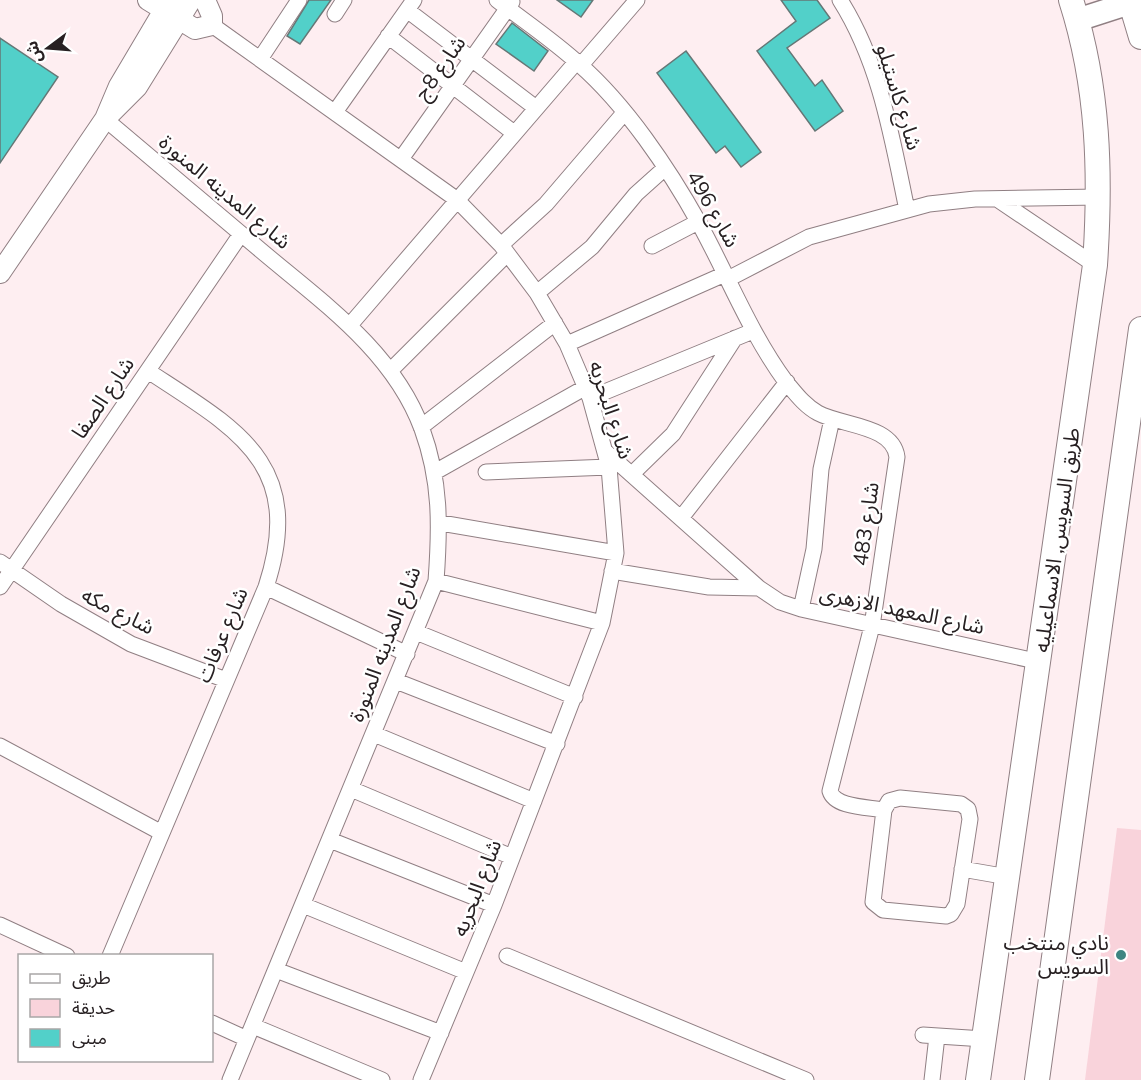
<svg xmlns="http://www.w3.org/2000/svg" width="1141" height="1080" font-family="Mulish,'Noto Sans Arabic',sans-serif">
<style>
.green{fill:#f9d3db}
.building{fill:#52d0c9;stroke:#657776;stroke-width:1.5}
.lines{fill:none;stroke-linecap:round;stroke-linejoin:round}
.minor-casing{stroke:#907f83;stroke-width:17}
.tertiary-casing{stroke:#907f83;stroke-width:22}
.secondary-casing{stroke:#907f83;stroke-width:25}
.primary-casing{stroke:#907f83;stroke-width:26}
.minor{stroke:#fff;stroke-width:15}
.tertiary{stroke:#fff;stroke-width:20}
.secondary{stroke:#fff;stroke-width:22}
.primary{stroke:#fff;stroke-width:24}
.poi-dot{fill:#3e8581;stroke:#fff;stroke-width:2}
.labels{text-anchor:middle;stroke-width:5;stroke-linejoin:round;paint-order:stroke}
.street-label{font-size:21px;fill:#272022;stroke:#fff}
.poi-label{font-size:21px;fill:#272022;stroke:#fff;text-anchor:end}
</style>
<rect width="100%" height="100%" fill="#feeef1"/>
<path class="green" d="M1117,828l24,2v250h-56z"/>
<path class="building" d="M309,0h22l-31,44 -13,-8z
M557,0h36l-12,17z
M781,0h36l13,18 -43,30 28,38 7,-6 21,31 -28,20 -58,-80 39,-30z
M512,23l36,28 -14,20 -38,-27z
M0,38l58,39 -58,86z
M686,51l75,101 -20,15 -16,-21 -9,7 -59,-80z"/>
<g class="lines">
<defs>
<path id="minor" d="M497,0c27,21 57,41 82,64 47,41 90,105 120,159 29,53 51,110 87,159 10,12 19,24 32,31 24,13 75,12 79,44l-25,169 -42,165c5,17 39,16 54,19
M840,0c40,63 52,138 67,210
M407,10l129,98
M335,14l9,-14
M212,25l244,174 45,46 36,48 30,51 23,54 19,69 7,86 -14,70 -108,282 -73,175
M388,36l126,97
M260,59l39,-59
M581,65l56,-65
M335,112l79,-112
M105,119c51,43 102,86 153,129 61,52 135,102 164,181 19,52 18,98 14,152l-206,499
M401,159l111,-157
M997,199l98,66
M501,245l45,-41 78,-91
M652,246l46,-24
M728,279l81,-42 120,-33 46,-5 125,-2
M537,293l55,-46 44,-53 29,-26
M350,325l227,-264
M567,344l158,-70
M390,371l117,-117
M590,398l163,-67
M421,427l134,-104
M605,451l154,137 21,14 21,7 239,53
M435,472l151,-85
M486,472l123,-5
M632,474l41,-40 62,-96
M681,518l106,-136
M441,523l175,30
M0,562l61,42 70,40 95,36
M612,571l97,16 50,1
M436,581l166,42
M0,587l241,-353
M266,587l141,67
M801,609l13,-60 7,-80 11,-50
M416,632l159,65
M396,681l161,63
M374,734l160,67
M0,746l162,87
M351,789l161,68
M900,798l61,6 7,5 2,10 -13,85 -6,10 -5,2 -63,-6 -10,-8 11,-92 5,-9z
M330,840l164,65
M962,869l46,8
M303,905l163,67
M0,925l67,31
M110,956l156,-369c40,-123 -28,-157 -118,-216
M507,956l299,124
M276,970l165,63
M212,1023l35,16
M253,1026l129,54
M923,1035l61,4
M932,1080l5,-44"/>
<path id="tertiary" d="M148,0l47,29 17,-4v-9l-7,-16
M107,117l30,-30 54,-87
M0,273l105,-154 14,-33 51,-86"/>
<path id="secondary" d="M1077,20l62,-20"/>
<path id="primary" d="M1130,0l11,37
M978,1080l117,-815c6,-90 4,-178 -24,-265
M1037,1080l104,-751"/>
</defs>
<use href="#minor" class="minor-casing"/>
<use href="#tertiary" class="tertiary-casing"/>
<use href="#secondary" class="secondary-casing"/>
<use href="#primary" class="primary-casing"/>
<use href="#minor" class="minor"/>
<use href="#tertiary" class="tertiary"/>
<use href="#secondary" class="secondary"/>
<use href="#primary" class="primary"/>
</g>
<circle class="poi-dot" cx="1121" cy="955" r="6"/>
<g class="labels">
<g class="street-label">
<text transform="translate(440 68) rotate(-55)" y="7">شارع 8ج</text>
<text transform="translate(899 97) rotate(73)" y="7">شارع كاستيلو</text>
<text transform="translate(225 192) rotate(40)" y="7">شارع المدينه المنورة</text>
<text transform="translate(713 209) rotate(60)" y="7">شارع 496</text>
<text transform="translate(103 398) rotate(-56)" y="7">شارع الصفا</text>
<text transform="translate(611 410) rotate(72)" y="7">شارع البحريه</text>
<text transform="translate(866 524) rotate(-82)" y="7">شارع 483</text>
<text transform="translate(1057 540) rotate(-82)" y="7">طريق السويس, الاسماعيليه</text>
<text transform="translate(902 610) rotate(12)" y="7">شارع المعهد الازهرى</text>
<text transform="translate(118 611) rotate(27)" y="7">شارع مكه</text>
<text transform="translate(222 635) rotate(-67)" y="7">شارع عرفات</text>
<text transform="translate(385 644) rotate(-69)" y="7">شارع المدينه المنورة</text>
<text transform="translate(477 888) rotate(-69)" y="7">شارع البحريه</text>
</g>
<g class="poi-label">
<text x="1109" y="950">نادي منتخب<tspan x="1109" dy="24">السويس</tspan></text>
</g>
</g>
<rect x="18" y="954" width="195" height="108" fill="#ffffff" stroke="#a9a6a7" stroke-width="1.5"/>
<rect x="30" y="974" width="30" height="9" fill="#ffffff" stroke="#a9a6a7" stroke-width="1.5"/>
<text x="72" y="984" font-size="18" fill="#272022">طريق</text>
<rect x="30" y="999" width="30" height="18" fill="#f9d3db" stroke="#a9a6a7" stroke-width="1.5"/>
<text x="72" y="1014" font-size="18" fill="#272022">حديقة</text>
<rect x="30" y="1029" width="30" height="18" fill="#52d0c9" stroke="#a9a6a7" stroke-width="1.5"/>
<text x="72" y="1044" font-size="18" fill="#272022">مبنى</text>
<g transform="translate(48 48) rotate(254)" stroke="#ffffff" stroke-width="4.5" paint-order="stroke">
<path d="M0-4.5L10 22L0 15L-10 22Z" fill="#272022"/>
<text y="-9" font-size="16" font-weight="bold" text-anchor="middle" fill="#272022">ش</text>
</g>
</svg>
